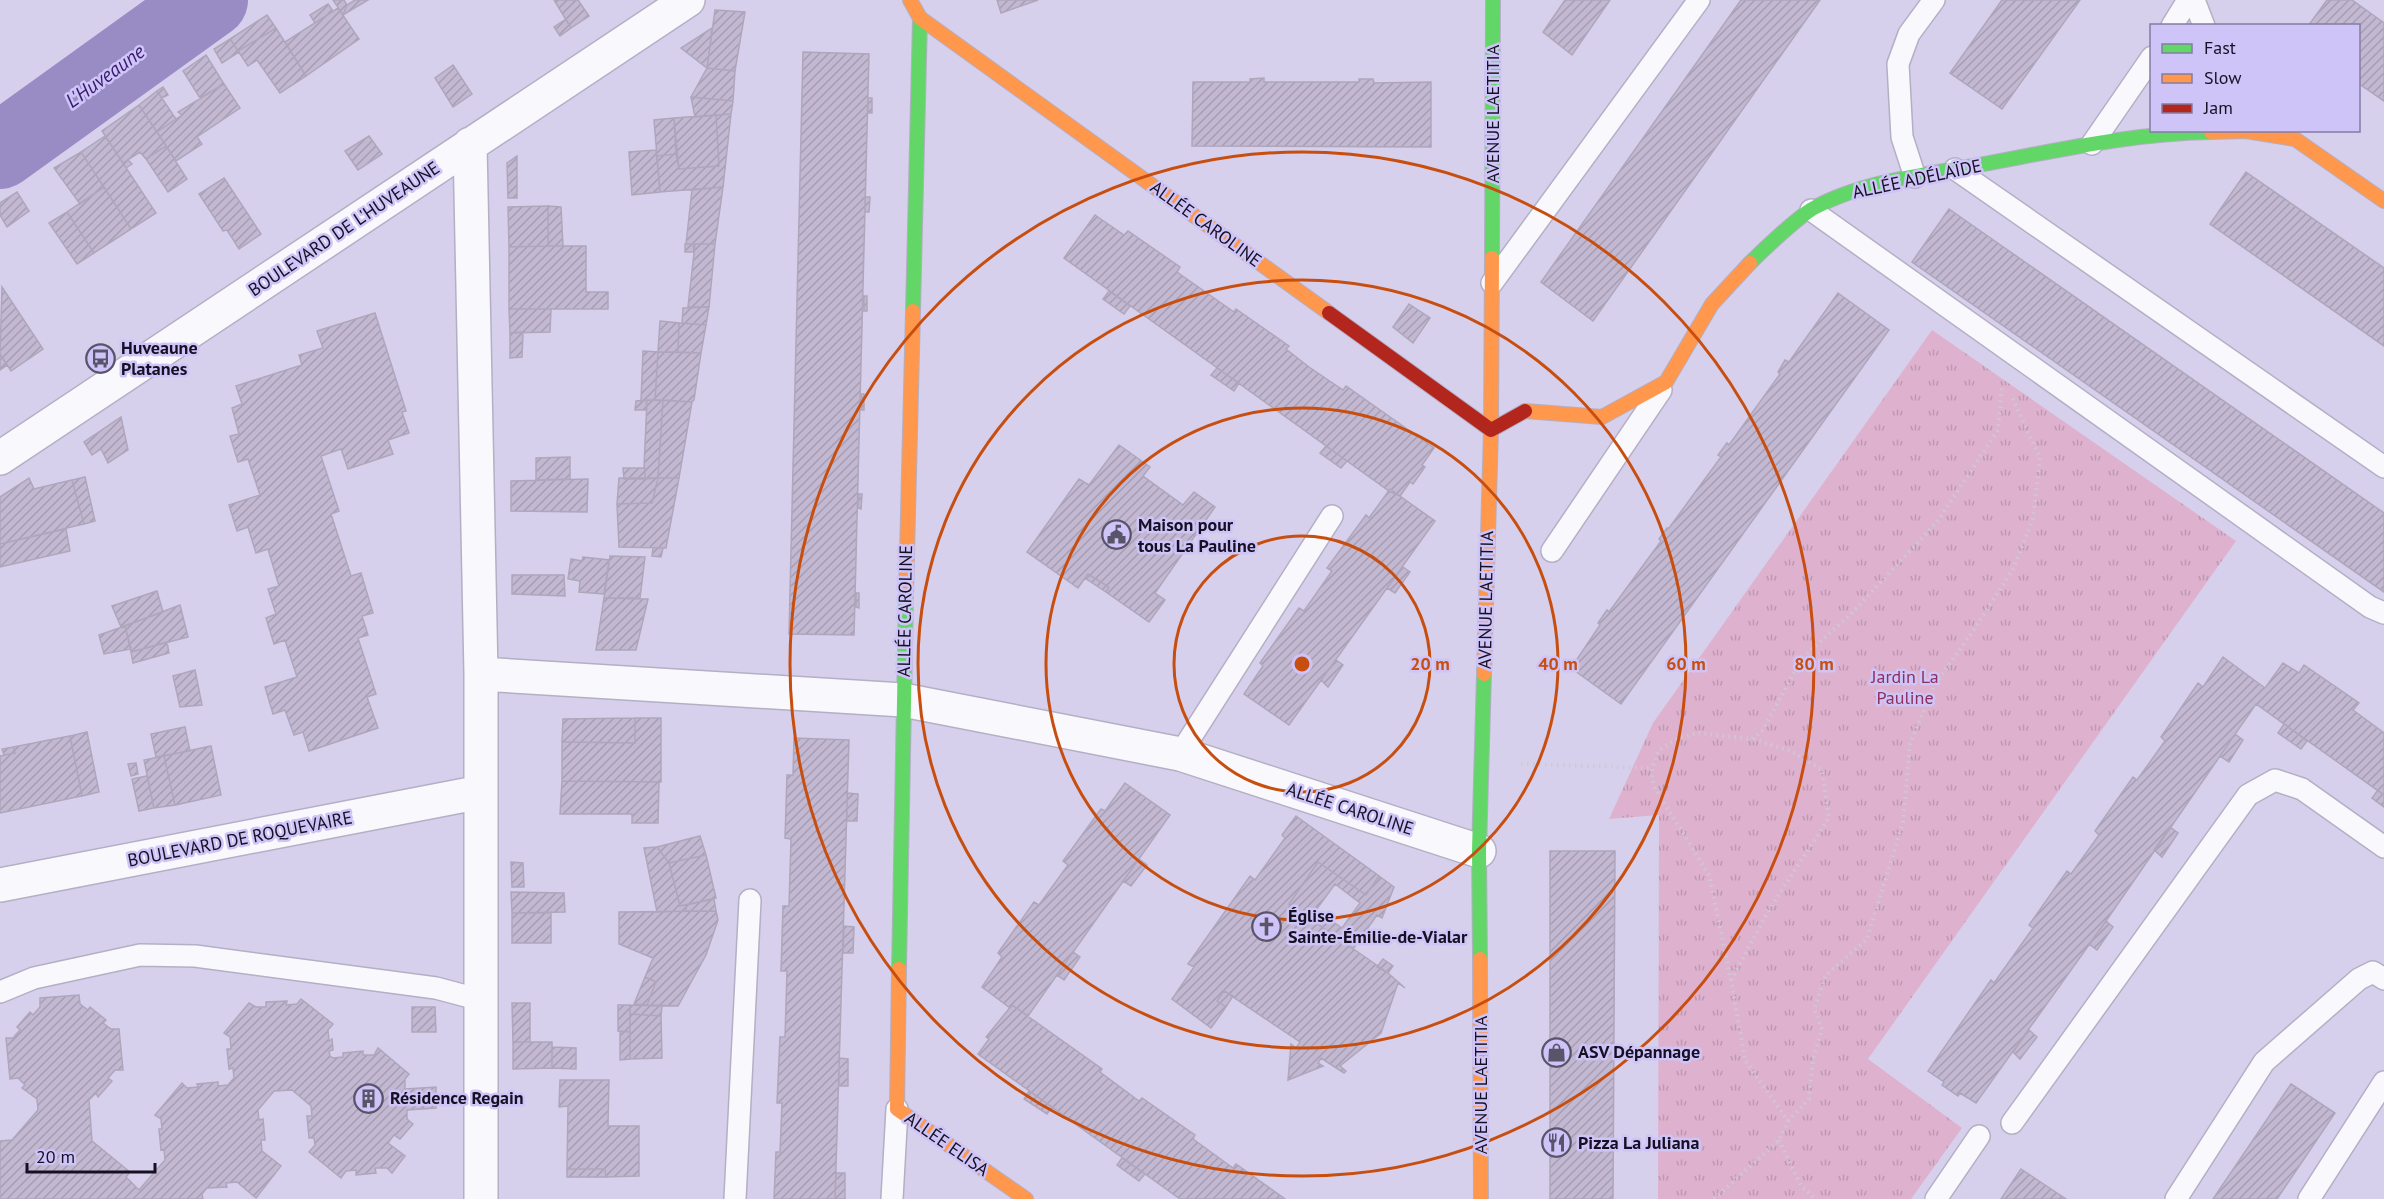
<svg xmlns="http://www.w3.org/2000/svg" width="2384" height="1199" font-family="'PT Sans',sans-serif">
<style>
.grass{fill:url(#grass-tufts)}
.lines{fill:none;stroke-linecap:round;stroke-linejoin:round}
.river{stroke:#998bc4;stroke-width:76}
.building{fill:url(#building-hatch);stroke:#afa6bc;stroke-width:1.5;fill-rule:evenodd}
.lane-casing{stroke:#b4afc5;stroke-width:24}
.street-casing{stroke:#b4afc5;stroke-width:36}
.fast-casing{stroke:#b4afc5;stroke-width:16}
.slow-casing{stroke:#b4afc5;stroke-width:16}
.jam-casing{stroke:#b4afc5;stroke-width:16}
.path{stroke:#cdcbd2;stroke-width:4;stroke-dasharray:1.5 4.5;stroke-linecap:butt}
.lane{stroke:#f9f8fc;stroke-width:21}
.street{stroke:#f9f8fc;stroke-width:33}
.fast{stroke:#63d668;stroke-width:14}
.slow{stroke:#ff974d;stroke-width:14}
.jam{stroke:#b3261e;stroke-width:14}
.ring{fill:none;stroke:#c84e0f;stroke-width:3}
.labels{text-anchor:middle;stroke-width:5;stroke-linejoin:round;paint-order:stroke}
.street-label{font-size:18px;fill:#151123;stroke:#cfc4f8}
.poi-label{font-size:18px;font-weight:bold;fill:#151123;stroke:#cfc4f8;text-anchor:start}
.park-label{font-size:18px;fill:#8d2f5c;stroke:#cfc4f8}
.water-label{font-size:20px;font-style:italic;fill:#38196d;stroke:#cfc4f8}
.centre{fill:#c84e0f;stroke:#cfc4f8;stroke-width:3}
.ring-label{font-size:18px;text-anchor:middle;font-weight:bold;fill:#c84e0f;stroke:#cfc4f8;stroke-width:5;stroke-linejoin:round;paint-order:stroke}
</style>
<defs>
<pattern id="grass-tufts" width="24" height="20" patternUnits="userSpaceOnUse" patternTransform="scale(1.5)"><rect width="24" height="20" fill="#deb2cf"/><path d="M3 7l-1-3M5 7V3M7 7l1-3M15 17l-1-3M17 17v-4M19 17l1-3" fill="none" stroke="#be98b1"/></pattern>
<pattern id="building-hatch" width="6" height="6" patternUnits="userSpaceOnUse" patternTransform="scale(1.5)"><rect width="6" height="6" fill="#c3b8d1"/><path d="M-1 1l2-2M0 6l6-6M5 7l2-2" fill="none" stroke="#a79db3"/></pattern>
</defs>
<rect width="100%" height="100%" fill="#d6d0ec"/>
<path class="grass" d="M1932,330l304,211 -368,518 94,69 -51,71h-253l1,-384 -50,4 44,-96z"/>
<g class="lines">
<path class="river" d="M0,151l210,-151"/>
</g>
<path class="building" d="M333,0h11l3,5 -4,10z
M355,0h13l-25,15 4,-10z
M554,0h24l11,16 -18,12z
M997,0h41l-37,13z
M1565,0h45l-38,55 -29,-23z
M1741,0h79l-227,321 -52,-39z
M2002,0h78l-78,109 -52,-36z
M2327,0h25l32,23v78l-26,-18v-57h-50z
M328,4l5,7 -18,12 -5,-8z
M338,8l21,31 -53,37 -21,-34z
M715,10l30,2 -10,59 -28,-3z
M267,15l9,13 -38,23 -8,-12z
M566,19l5,9 -11,8 -6,-9z
M276,28l30,48 -26,17 -23,-33 -9,6 -10,-15z
M712,28l-2,18 -3,22 -26,-20z
M230,39l9,13 -17,11 -8,-14z
M803,52l66,2 -15,581 -65,-1z
M206,55l18,29 -24,14 -17,-27z
M453,65l19,29 -19,13 -18,-29z
M707,68l28,3 -2,30 -42,-4z
M1264,78v4h95v-3h14l1,4 57,-1v65l-239,-1 1,-64h57v-3z
M224,84l16,24 -43,29 5,7 -26,17 -19,-29 25,-17 -4,-3z
M163,87l5,8 -6,3 -5,-7z
M157,91l19,28 -19,13 -18,-27z
M691,97l42,4 -2,13 -36,3z
M868,98h4v15h-4z
M139,105l27,41 -20,13 -6,-7 -17,11 -21,-32z
M731,114l-8,73 -63,5 -3,-36 19,-2 3,15 40,-3 -3,-51z
M716,115l3,51 -40,3 -5,-51z
M674,118l2,36 -19,2 -3,-36z
M105,136l51,77 -25,16 -50,-77z
M369,136l13,18 -24,16 -13,-19z
M166,146l21,33 -19,13 -22,-33z
M656,150l4,42 -28,3 -3,-43z
M81,152l23,35 -24,17 -26,-36z
M517,156v42h-9l-1,-35z
M128,160l4,4 -6,4 -3,-5z
M2246,172l138,96v78l-174,-122z
M224,178l37,56 -22,15 -12,-19 -4,1 -24,-37z
M104,187l27,42 -37,24 -27,-41z
M723,187l-8,57h-29l6,-54z
M17,192l12,19 -22,16 -7,-12v-12z
M865,197h5l-1,15h-4z
M548,206v40l-39,1 -1,-40z
M548,206l13,1 2,39h-15z
M1949,209l435,304v79l-472,-330z
M67,212l27,41 -17,11 -28,-41z
M1095,215l29,20 4,-4 52,36 -3,5 57,40 2,-3 53,37 -3,3 23,18 34,23 3,-4 88,62 -12,17 3,2 -12,17 -3,-2 -10,14 -11,-5 -325,-233z
M685,244h8l1,8h-9z
M695,244h20l-6,63h-21z
M548,246h38v46h22v17h-99v-62z
M2,287l41,62 -32,22 -11,-17z
M1109,291l21,15 -6,8 -21,-15z
M1838,293l51,37 -268,374 -50,-36 29,-43 -2,-2 9,-13 2,2 52,-71 -2,-2 8,-11h2l52,-71 -3,-2 9,-12 2,2 51,-71 -2,-2 7,-12 4,2z
M864,296h3v15h-3z
M1409,304l21,14 -17,25 -20,-16z
M709,307l-3,18 -24,-2 1,-15z
M509,309h42l-1,23 -40,1z
M375,313l31,98 -4,1 7,21 -21,7 5,14 -45,15 -7,-20 -20,7 18,55 -8,3 20,62 10,-3 12,40 -11,3 6,19 -10,3 18,56 -9,3 11,31 -69,23 -6,-19 -9,3 -9,-25 -12,4 -8,-27 32,-10 -12,-37 -11,4 -8,-26 10,-4 -8,-25 11,-3 -11,-37 -12,4 -8,-26 -11,4 -8,-26 31,-10 -12,-36 -10,3 -8,-26 9,-2 -7,-26 10,-4 -6,-18 66,-21 -3,-10 24,-7 -6,-17z
M660,321l19,2 -1,29h-20z
M679,323l27,2 -5,28 -23,-1z
M523,332l-1,25 -12,1v-25z
M643,351l15,1 -3,48 -14,1z
M658,352l43,1 -7,47 -2,2 -37,-2z
M0,354l7,11 -7,5z
M1217,368l22,15 -5,8 -23,-16z
M861,394h3v16h-3z
M647,400h16l-5,78 -13,1v-11h-1z
M647,400l-1,10h-11l1,-9z
M663,400l29,2 -13,76h-21z
M121,417l7,33 -20,13 -7,-14 -9,6 -8,-13z
M1119,445l31,22 -7,9 40,29 11,-13 21,15 -60,86 10,7 -16,22 -43,-30 3,-5 -21,-13 -10,14 -51,-36 52,-73 10,6z
M1326,446l21,15 -6,7 -21,-15z
M570,457v22l-34,1v-22z
M623,468h22v11h-21z
M85,477l10,44 -11,3 -12,-44z
M29,478l5,11 38,-9 12,44 -84,20v-47z
M619,478h39l-6,25 -35,1z
M658,478h21l-13,70 -47,-1 -2,-43 35,-1z
M588,479l-1,33 -76,-1v-30z
M1390,489l45,32 -146,204 -45,-31 19,-28 -3,-3 39,-55 5,3 28,-40 -5,-3 39,-53 3,3z
M859,494h3l-1,15 -3,-1z
M66,529l4,22 -70,16v-23z
M653,548h10l-2,9 -9,-1z
M610,556l35,1 -5,41h-36z
M583,557l26,3 -5,34 -25,-2 1,-11 -12,-2 3,-20 11,2z
M1403,567l7,5 -15,21 -8,-5z
M1088,574l21,13 -3,5 -21,-14z
M512,575h52l1,21 -53,-2z
M157,591l6,21 -42,15 -9,-21z
M856,593h3v15l-3,-1z
M604,598l44,1 -12,51h-40z
M180,605l8,32 -57,15 -6,-26z
M125,626l6,23 -27,5 -5,-19z
M167,642l2,11 -36,10 -2,-11z
M2223,657l42,31 18,-25 16,10 5,-8 55,38 -6,7 31,23v62l-128,-91 -150,217 -130,182 -16,-10 -2,3 -16,-11 2,-3 -16,-11 63,-91 3,3 39,-55 -4,-3 38,-54 4,3 28,-39 -4,-4 38,-54 4,3 28,-39 -4,-4 37,-54 5,4z
M1336,660l7,5 -15,22 -7,-7z
M195,670l7,35 -22,2 -7,-31z
M635,718v25l-73,-1 1,-23z
M635,718h26v64l-99,-1v-39l73,1z
M2284,724l23,17 -6,8 -23,-16z
M185,727l5,24 -34,6 -5,-23z
M87,732l12,60 -17,4 -12,-60z
M2235,734l8,6 -14,22 -9,-6z
M70,736l12,60 -82,17v-57l15,-3 -2,-6z
M794,738l55,2 -14,459h-61l2,-47h4l2,-49h-5l3,-66h5l2,-66h-6l2,-65h6l2,-67 -6,-1 2,-63h6z
M211,746l10,49 -46,10 -11,-49z
M13,747l2,6 -11,2 -2,-6z
M164,756l11,49 -21,3 -10,-48z
M136,763l2,11 -7,2 -3,-12z
M147,776l7,32 -15,3 -7,-32z
M562,781l97,1 -1,41h-26v-9h-72z
M1125,783l45,32 -142,201 -16,-11 -2,3 -28,-21 20,-30 -4,-4 36,-51 5,3 29,-40 -5,-4 38,-52 4,2z
M2378,790l6,5v12l-12,-9z
M847,793l11,1 -1,27h-10z
M1296,816l83,60 -13,19 -48,-33 -29,42 99,69 17,15 -7,-5 -17,50 -41,33 6,5 -2,2 -23,-15 -3,5 5,3 -35,14 3,-36 5,4 4,-6 -76,-51 -7,10 9,6 -15,21 -39,-29 22,-32 -6,-3 62,-88 5,4 30,-42 -3,-3z
M2170,827l8,6 -16,24 -8,-7z
M700,836l6,19 -37,8 -12,-16z
M657,847l12,16 11,43 6,-1v6l-29,1 -13,-64z
M1550,851h65l-2,348h-63z
M706,855l10,43 -36,8 -11,-43z
M1139,859l8,6 -16,21 -8,-5z
M511,862l12,1 1,24h-12z
M1318,862l48,33 13,-19 15,11 -12,31 -5,-3 -24,34 -64,-45zM1335,884l25,19 -18,25 -26,-18z
M511,892l53,1 1,19 -53,1z
M714,899l2,12h-30v-6z
M716,911l2,9 -12,35 -28,51 -31,-1 9,-23 -11,-5 8,-19 -34,-14v-32z
M512,913h39v30h-39z
M2106,921l7,6 -16,23 -8,-6z
M844,926l10,1 -1,26h-10z
M1073,952l7,5 -16,23 -7,-5z
M1383,959l10,7 -5,7 -11,-6z
M645,977l11,5 -9,23 -13,-1z
M1224,991l9,5 -7,11 -9,-6z
M79,995l1,9 8,6 2,-3 16,13 -3,3 8,6h8l4,41h-8l-7,8 4,3 -14,16 -2,-4 -7,7 3,41 38,31 -4,5 13,13 26,-30 -1,-11 -3,1 -2,-21h3l-1,-10 -6,-4 27,-32 5,5 11,-1 -1,-3 21,-2v4l10,-1 6,-7 -1,-10 -4,1 -2,-20h4l-1,-12 -6,-4 25,-30 7,4h10v-5l21,-1 -1,4 11,-1 4,-5 32,25 -5,6 1,11 3,-2 1,11 -4,1 1,5 3,2 10,-1v-4l20,-2v4h11l4,-7 31,26 -4,5v10l31,-2v21l-29,2v9l6,5 -13,15 -6,-4 -6,8 17,13 -13,17 -5,-5h-12l1,5 -20,2v-5l-10,1 -5,7 -32,-26 6,-7 -1,-7h-5l-2,-22h5l-1,-10 -19,-16 -18,1 -16,19 1,10 4,-1 2,21h-4l1,11 19,15 -25,32 -19,-16 -11,1 1,4 -20,1 -5,6 1,5h-203v-58l12,-1 26,-30 -1,-11 -15,-11 3,-3 -7,-7 -8,1 -4,-41h7l7,-8 -3,-3 13,-15 3,3 7,-8v-9z
M512,1003h18v39h-17z
M618,1005h12v27l-12,-1z
M630,1005l32,1 -1,10 -31,-2z
M1012,1005l90,64 -2,3 39,29 3,-3 53,37 -2,4 40,29 3,-4 49,35h-105l-202,-145 11,-15 -3,-2z
M412,1007h23l1,25h-24z
M630,1014l31,2 1,42 -32,1z
M2029,1030l8,7 -17,22 -7,-7z
M620,1031l10,1v27l-10,1z
M513,1042h39v26l-39,1z
M552,1047l24,1v21l-24,-1z
M839,1058l9,1v27h-9z
M560,1080h49l-1,46h31v50l-33,1 -1,-8h-38l1,-63 -9,1z
M2291,1084l44,29 -58,86h-64z
M1029,1091l23,16 -5,7 -23,-15z
M1122,1158l23,16 -6,7 -22,-16z
M567,1169h38l1,8h-39z
M2021,1169l45,30h-65z
M836,1173h9v26h-10z"/>
<g class="lines">
<defs>
<path id="lane" d="M2194,0l10,26
M2172,26l16,-26
M2092,144l60,-87
M1955,169l429,298
M1915,177l-13,-40 -4,-73 11,-30 25,-34
M1811,210l559,397 14,6
M1492,283l207,-283
M1552,551l109,-161
M1180,754l152,-238
M0,992l34,-14 106,-23 55,1 241,32 45,12
M2012,1123l236,-328 27,-15 27,9 82,58
M735,1199l15,-299
M892,1199l5,-90
M1936,1199l43,-63
M2176,1199l88,-137 95,-83 14,-7 11,7
M2309,1199l75,-117"/>
<path id="street" d="M470,144l11,530v525
M0,458l688,-458
M481,674l422,26 277,54 299,97
M0,885l481,-93"/>
<path id="fast" d="M1492,258l1,-258
M1750,263c14,-14 46,-44 62,-54 50,-28 117,-35 172,-45 75,-14 151,-31 227,-32
M913,311l7,-293
M1480,959l-1,-108 5,-177
M899,969l7,-374"/>
<path id="slow" d="M910,0l10,18 409,295
M2211,132l35,-1 49,8 89,62
M1525,411l77,6 64,-35 46,-78 38,-41
M906,595l7,-284
M1484,674l7,-244 1,-172
M1480,959l1,240
M899,969l-2,140 129,90"/>
<path id="jam" d="M1329,313l162,117 34,-19"/>
</defs>
<use href="#lane" class="lane-casing"/>
<use href="#street" class="street-casing"/>
<use href="#fast" class="fast-casing"/>
<use href="#slow" class="slow-casing"/>
<use href="#jam" class="jam-casing"/>
<path class="path" d="M1521,764l131,4
M1731,980l39,-72 59,-90 -7,-48 -31,-19 -39,-12
M1788,1121l21,-22 4,-41 9,-29 -8,-20 12,-34 41,-36 36,-117 7,-78 24,-58 41,-58 38,-59 20,-50 7,-61 -29,-63
M1779,1140l22,46 14,13
M1714,1199l65,-59 9,-19 -43,-61 -14,-80 -22,-105 -56,-90 -1,-17 7,-18 20,-12 18,-5 55,6 11,-9 39,-72 48,-43 87,-93 61,-92 4,-44"/>
<use href="#lane" class="lane"/>
<use href="#street" class="street"/>
<use href="#fast" class="fast"/>
<use href="#slow" class="slow"/>
<use href="#jam" class="jam"/>
</g>
<g class="ring">
<circle cx="1302" cy="664" r="128"/>
<circle cx="1302" cy="664" r="256"/>
<circle cx="1302" cy="664" r="384"/>
<circle cx="1302" cy="664" r="512"/>
</g>
<defs>
<symbol id="bus-ring" viewBox="-11 -11 22 22"><circle r="9.5" fill="#cfc4f8" stroke="#595469" stroke-width="1.5"/><path d="M-5-6H5V4H4V6H2V4H-2V6H-4V4H-5ZM-3.5-4V0h7V-4ZM-3.5 1.2v1.5H-2V1.2ZM2 1.2v1.5H3.5V1.2Z" fill="#595469"/></symbol>
<symbol id="civic-ring" viewBox="-11 -11 22 22"><circle r="9.5" fill="#cfc4f8" stroke="#595469" stroke-width="1.5"/><path d="M-.6-6.5H3V-4.5H.6V-3L4-1V1h2V6H-6V1h2V-1L-.6-3ZM-1.2 2.5V6h2.4V2.5Z" fill="#595469"/></symbol>
<symbol id="church-ring" viewBox="-11 -11 22 22"><circle r="9.5" fill="#cfc4f8" stroke="#595469" stroke-width="1.5"/><path d="M-1.2-6h2.4v3.5h3.3v2.4h-3.3V6h-2.4V-.1h-3.3v-2.4h3.3Z" fill="#595469"/></symbol>
<symbol id="shop-ring" viewBox="-11 -11 22 22"><circle r="9.5" fill="#cfc4f8" stroke="#595469" stroke-width="1.5"/><path d="M-5-2.5h2.3a2.7 3.5 0 0 1 5.4 0H5L5.5 6h-11ZM-1.5-2.5h3a1.5 2.3 0 0 0-3 0Z" fill="#595469"/></symbol>
<symbol id="building-ring" viewBox="-11 -11 22 22"><circle r="9.5" fill="#cfc4f8" stroke="#595469" stroke-width="1.5"/><path d="M-4-6H4V6H1V3H-1V6H-4ZM-2.5-4.3h1.7v1.8h-1.7ZM.8-4.3h1.7v1.8H.8ZM-2.5-1h1.7V.8h-1.7ZM.8-1h1.7V.8H.8Z" fill="#595469"/></symbol>
<symbol id="restaurant-ring" viewBox="-11 -11 22 22"><circle r="9.5" fill="#cfc4f8" stroke="#595469" stroke-width="1.5"/><path d="M-5-6h1v4h1v-4h1v4h1v-4h1v5L-1.5 .5V6h-2V.5L-5-1ZM5-6V6H3V1.5H1.5Q1.5-4 5-6Z" fill="#595469"/></symbol>
</defs>
<g fill-rule="evenodd">
<use href="#bus-ring" x="84" y="342" width="33" height="33"/>
<use href="#civic-ring" x="1100" y="518" width="33" height="33"/>
<use href="#church-ring" x="1250" y="910" width="33" height="33"/>
<use href="#shop-ring" x="1540" y="1036" width="33" height="33"/>
<use href="#building-ring" x="352" y="1082" width="33" height="33"/>
<use href="#restaurant-ring" x="1540" y="1126" width="33" height="33"/>
</g>
<g class="labels">
<g class="street-label">
<text transform="translate(1493 114) rotate(-90)" y="6">AVENUE LAETITIA</text>
<text transform="translate(1917 179) rotate(-12)" y="6">ALLÉE ADÉLAÏDE</text>
<text transform="translate(1206 224) rotate(36)" y="6">ALLÉE CAROLINE</text>
<text transform="translate(344 229) rotate(-34)" y="6">BOULEVARD DE L'HUVEAUNE</text>
<text transform="translate(1486 600) rotate(-89)" y="6">AVENUE LAETITIA</text>
<text transform="translate(905 611) rotate(-89)" y="6">ALLÉE CAROLINE</text>
<text transform="translate(1350 809) rotate(18)" y="6">ALLÉE CAROLINE</text>
<text transform="translate(240 839) rotate(-11)" y="6">BOULEVARD DE ROQUEVAIRE</text>
<text transform="translate(1481 1085) rotate(-90)" y="6">AVENUE LAETITIA</text>
<text transform="translate(947 1144) rotate(35)" y="6">ALLÉE ELISA</text>
</g>
<g class="poi-label">
<text x="121" y="354">Huveaune<tspan x="121" dy="21">Platanes</tspan></text>
<text x="1138" y="531">Maison pour<tspan x="1138" dy="21">tous La Pauline</tspan></text>
<text x="1288" y="922">Église<tspan x="1288" dy="21">Sainte-Émilie-de-Vialar</tspan></text>
<text x="1578" y="1058">ASV Dépannage</text>
<text x="390" y="1104">Résidence Regain</text>
<text x="1578" y="1149">Pizza La Juliana</text>
</g>
<g class="park-label">
<text x="1905" y="683">Jardin La<tspan x="1905" dy="21">Pauline</tspan></text>
</g>
<g class="water-label">
<text transform="translate(105 76) rotate(-36)" y="7">L'Huveaune</text>
</g>
</g>
<circle cx="1302" cy="664" r="9" class="centre"/>
<g class="ring-label">
<text x="1430" y="670">20 m</text>
<text x="1558" y="670">40 m</text>
<text x="1686" y="670">60 m</text>
<text x="1814" y="670">80 m</text>
</g>
<rect x="2150" y="24" width="210" height="108" fill="#cfc4f8" stroke="#857ca3" stroke-width="1.5"/>
<rect x="2162" y="44" width="30" height="9" fill="#63d668" stroke="#857ca3" stroke-width="1.5"/>
<text x="2204" y="54" font-size="18" fill="#151123">Fast</text>
<rect x="2162" y="74" width="30" height="9" fill="#ff974d" stroke="#857ca3" stroke-width="1.5"/>
<text x="2204" y="84" font-size="18" fill="#151123">Slow</text>
<rect x="2162" y="104" width="30" height="9" fill="#b3261e" stroke="#857ca3" stroke-width="1.5"/>
<text x="2204" y="114" font-size="18" fill="#151123">Jam</text>
<path d="M27 1163v9h128v-9" fill="none" stroke="#151123" stroke-width="3"/>
<text x="36" y="1163" font-size="18" fill="#151123" stroke="#cfc4f8" stroke-width="4.5" paint-order="stroke">20 m</text>
</svg>
